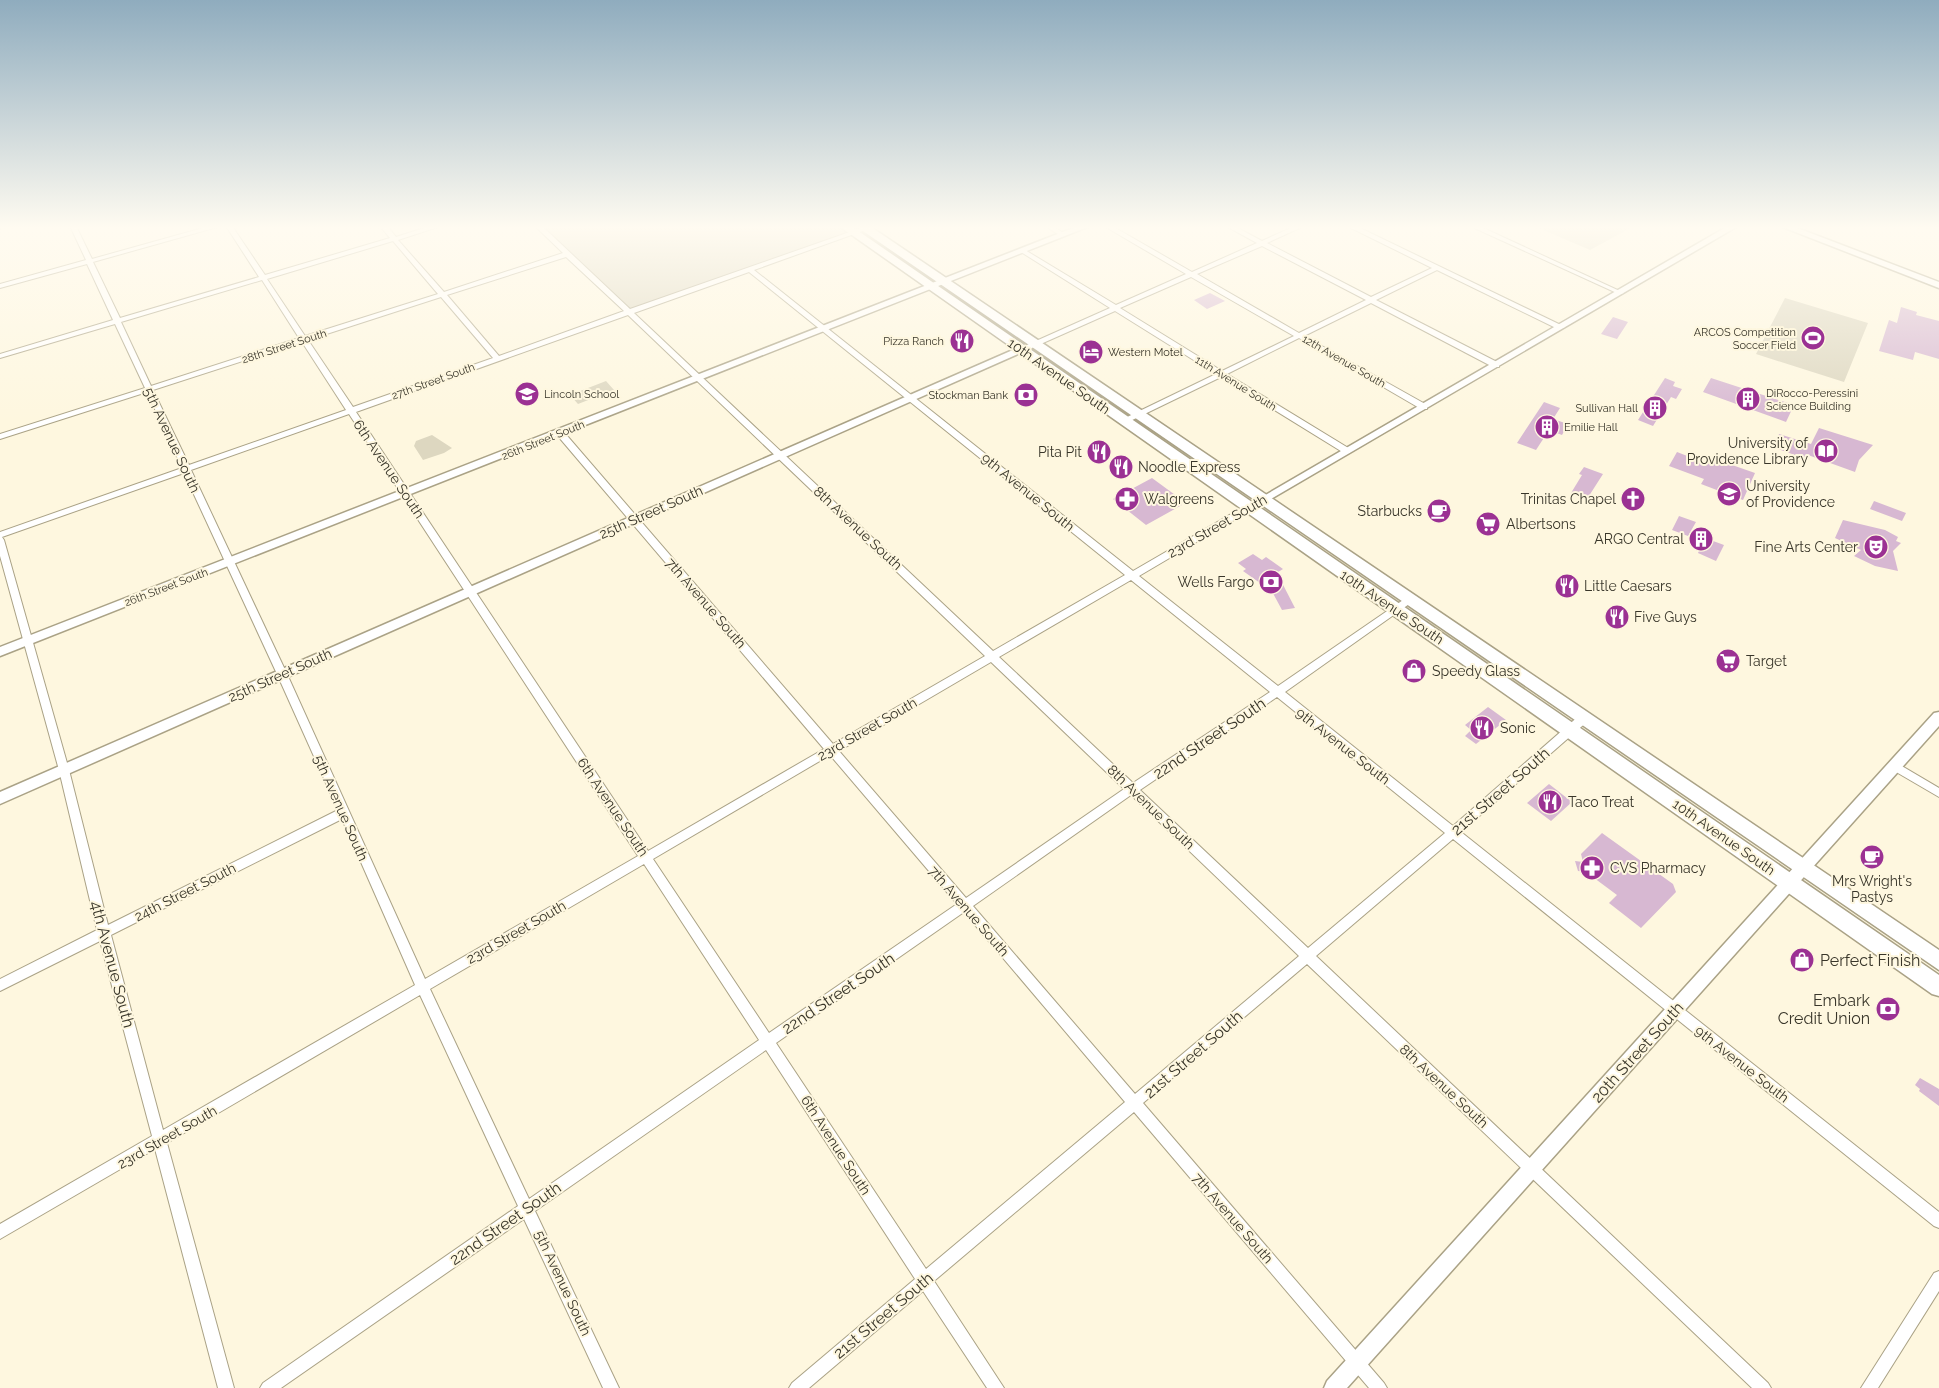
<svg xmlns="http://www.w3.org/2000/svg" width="1939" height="1388" font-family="Raleway,sans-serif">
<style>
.green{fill:#ddd7c0}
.building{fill:#d7b8d2}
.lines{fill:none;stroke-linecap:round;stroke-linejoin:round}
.minor-casing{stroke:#aaa286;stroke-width:2}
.tertiary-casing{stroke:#aaa286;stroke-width:3}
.trunk-casing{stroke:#aaa286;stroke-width:3}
.minor{fill:#fff;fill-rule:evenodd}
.tertiary{fill:#fff;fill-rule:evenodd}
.trunk{fill:#fff;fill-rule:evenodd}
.labels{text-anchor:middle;stroke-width:4;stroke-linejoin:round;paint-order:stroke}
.far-poi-label{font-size:11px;fill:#39362a;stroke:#fef7df;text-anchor:end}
.far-street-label{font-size:11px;fill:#39362a;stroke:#fef7df}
.street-label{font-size:14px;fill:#39362a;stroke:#fef7df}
.poi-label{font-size:14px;fill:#39362a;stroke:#fef7df;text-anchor:start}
.near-street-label{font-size:16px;fill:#39362a;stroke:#fef7df}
.near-poi-label{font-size:16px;fill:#39362a;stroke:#fef7df;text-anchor:start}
</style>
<rect width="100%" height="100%" fill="#fef7df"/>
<path class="green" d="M539,226h305l9,7 -224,79z
M1534,226h100l-44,24z
M1785,298l83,25 -24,59 -88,-28z
M606,381l8,9 -36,14 -8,-9z
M432,435l20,13 -8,5 -21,7 -9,-14 2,-5z"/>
<path class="building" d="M1210,293l15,8 -18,8 -13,-9z
M1901,307l16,5 -1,3 23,6v38l-24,-7 -2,8 -34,-9 10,-31 8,3z
M1613,317l15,5 -11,17 -16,-5z
M1665,378l10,4 -2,4 9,3 -6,10 -5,-2 -18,29 -15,-6z
M1711,378l83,27 -8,17 -83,-30z
M1544,402l16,6 -7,11 15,5 -6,11 -13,-5 -13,20 -19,-7z
M1819,428l54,17 -14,15 -4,12 -47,-17 -2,4 -31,-11 4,-14 32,10z
M1677,452l31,12 4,-6 43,15 -12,27 -42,-16 3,-5 -35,-13z
M1584,467l19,7 -16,25 -16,-6 11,-18 -3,-1z
M1152,478l30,22v5l-36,20 -33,-26z
M1874,501l32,12 -4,8 -32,-12z
M1679,516l17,6 -8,14 -16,-6z
M1843,520l42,10 13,7 -2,4 5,2 -8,8 5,20 -23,-5 -21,-10 7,-6 -26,-12z
M1705,538l19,7 -8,16 -18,-8z
M1253,554l9,6 4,-3 17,12 -8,5 4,3 16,31 -13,2 -13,-24 -6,-5 -3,2 -17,-12 3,-2 -8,-6z
M1488,707l18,13 -30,24 -11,-8 6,-6 -6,-5z
M1549,784l23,18 -21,19 -24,-18z
M1602,833l71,51 3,8 -35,36 -32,-25 8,-8 -31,-23 -8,-1 -3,-10 8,1 -2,-8z
M1920,1078l19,11v17l-20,-15 1,-2 -5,-4z"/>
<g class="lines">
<defs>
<path id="minor" d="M0,226h4l-4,3z
M70,226h6l16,33 118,-33h11l-128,36 27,56 139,-41 -33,-51h6l33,49 125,-37 -10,-12h7l9,11 34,-11h11l-43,14 46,52 119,-39 -28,-27h7l88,83 234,-82h4v2l-114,41 379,301 112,-65h6v4l-112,66 139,110 128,-88h6l2,2 -2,2 -127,90 168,134 128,-112h8l1,3 -1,3 -128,112 478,380v16l-5,-2 -481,-387 -137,117 452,427 3,5h-19l-445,-424 -164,139 241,280 3,5h-18l-235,-276 -200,169 70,107h-17l-64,-97 -114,97h-20l3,-5 123,-104 -149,-229 -231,161 84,177h-16l-79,-169 -243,169h-21l3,-5 255,-177 -98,-211 -253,148 67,245h-16l-63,-239 -155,90v-15l152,-88 -52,-195 -100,50v-12l97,-49 -38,-160 -59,-214v-24l182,-64 -35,-76 -147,47v-5l145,-46 -30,-64 -115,34v-4l113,-34 -26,-56 -87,24v-4l86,-24zM393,241l45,53 -133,42 -38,-57zM566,257l58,54 -125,45 -52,-61zM749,272l376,303 -132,76 -359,-338zM262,280l37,58 -148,48 -30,-64zM441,297l52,61 -140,49 -45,-67zM628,315l357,341 -152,88 -270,-313h-6v4l267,314 -176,102 -292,-439zM302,342l44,68 -157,55 -36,-75zM349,414l289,442 -213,123 -138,-305 -96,-204zM184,473l93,201 61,136 -230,115 -39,-155 -65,-230 -2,-3zM1131,580l139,112 -137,91 -134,-126zM991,662l133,127 -158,109 -127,-147zM1277,697l168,136 -137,115 -168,-158zM830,755l127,149 -188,129 -116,-174zM1131,795l168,161 -164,138 -162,-188zM342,819l73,166 -252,145 -52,-195zM644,864l115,176 -230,159 -99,-210zM964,912l161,190 -199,167 -150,-226z
M1045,226h8l13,9 -5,1z
M1104,226h8l80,46 65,-29 -31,-17h8l28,15 33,-15h9l-37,17 104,54 61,-29 -85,-42h9l209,101 -7,2 -121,-59 -61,30 123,63v4h-6l-122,-64 -67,33 123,69v4h-6l-122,-71 -72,36 123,75v4h-6l-123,-76 -97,47 -4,-2 1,-2 95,-46 -101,-63 -90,40 -7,-2 92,-41 -89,-56v-2h4l91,55 70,-31zM1262,246l104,54 -67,33 -102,-59zM1191,277l103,59 -72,35 -102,-63z
M1470,226h9l145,67 -5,1z
M1895,762l44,26v9l-48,-28 -1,-3 1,-3z
M1939,1271v20l-61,97h-17l73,-115z"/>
<path id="tertiary" d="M1078,226h12l-1090,430v-9z
M1728,226h10l-486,284 -4,1 -5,-3z
M1780,226h12l147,56v6z
M1022,346l5,3 -2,2 -1025,453v-12z
M1939,712v14l-592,662h-23l3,-7 607,-668z"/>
<path id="trunk" d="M839,226h12l1088,749v21l-7,-2z
M866,226l5,1 1068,723v20l-1076,-739 -1,-2z"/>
</defs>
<use href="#minor" class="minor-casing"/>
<use href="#tertiary" class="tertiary-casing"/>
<use href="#trunk" class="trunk-casing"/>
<use href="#minor" class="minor"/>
<use href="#tertiary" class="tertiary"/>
<use href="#trunk" class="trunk"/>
</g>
<linearGradient id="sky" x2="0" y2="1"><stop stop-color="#8facbe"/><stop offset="0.54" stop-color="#fffbf1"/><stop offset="1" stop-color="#fffbf1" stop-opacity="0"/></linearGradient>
<rect width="1939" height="421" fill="url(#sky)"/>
<defs>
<symbol id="stadium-disc" viewBox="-11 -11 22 22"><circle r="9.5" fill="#9b3193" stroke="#fef7df"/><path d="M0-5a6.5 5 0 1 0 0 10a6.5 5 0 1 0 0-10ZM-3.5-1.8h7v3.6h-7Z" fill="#fff"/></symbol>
<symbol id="restaurant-disc" viewBox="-11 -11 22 22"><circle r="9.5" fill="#9b3193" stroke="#fef7df"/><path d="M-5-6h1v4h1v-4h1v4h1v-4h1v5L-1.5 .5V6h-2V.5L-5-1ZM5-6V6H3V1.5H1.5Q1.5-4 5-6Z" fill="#fff"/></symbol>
<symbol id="hotel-disc" viewBox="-11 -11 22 22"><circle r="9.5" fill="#9b3193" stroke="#fef7df"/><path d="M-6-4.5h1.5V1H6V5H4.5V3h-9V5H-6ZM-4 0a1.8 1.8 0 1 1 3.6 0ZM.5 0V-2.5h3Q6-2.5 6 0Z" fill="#fff"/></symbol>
<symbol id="school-disc" viewBox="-11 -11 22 22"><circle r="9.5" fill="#9b3193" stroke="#fef7df"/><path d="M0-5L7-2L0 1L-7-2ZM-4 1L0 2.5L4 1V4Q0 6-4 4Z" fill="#fff"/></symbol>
<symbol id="bank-disc" viewBox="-11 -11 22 22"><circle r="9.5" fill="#9b3193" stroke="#fef7df"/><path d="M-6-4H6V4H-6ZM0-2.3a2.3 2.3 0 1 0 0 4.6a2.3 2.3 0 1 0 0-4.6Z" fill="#fff"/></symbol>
<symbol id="building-disc" viewBox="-11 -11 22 22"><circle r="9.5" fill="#9b3193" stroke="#fef7df"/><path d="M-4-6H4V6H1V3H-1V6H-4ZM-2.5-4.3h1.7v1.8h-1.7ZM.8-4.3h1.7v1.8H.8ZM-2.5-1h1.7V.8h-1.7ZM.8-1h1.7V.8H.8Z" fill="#fff"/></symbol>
<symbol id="library-disc" viewBox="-11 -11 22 22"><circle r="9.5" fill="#9b3193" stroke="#fef7df"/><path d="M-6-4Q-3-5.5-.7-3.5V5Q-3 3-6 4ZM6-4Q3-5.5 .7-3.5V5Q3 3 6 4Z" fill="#fff"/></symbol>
<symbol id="university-disc" viewBox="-11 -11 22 22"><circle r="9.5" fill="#9b3193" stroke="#fef7df"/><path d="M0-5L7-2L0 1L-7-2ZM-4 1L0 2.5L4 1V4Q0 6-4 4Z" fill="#fff"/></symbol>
<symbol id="pharmacy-disc" viewBox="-11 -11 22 22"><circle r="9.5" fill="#9b3193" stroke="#fef7df"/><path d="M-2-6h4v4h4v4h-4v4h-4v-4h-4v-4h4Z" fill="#fff"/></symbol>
<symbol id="church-disc" viewBox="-11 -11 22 22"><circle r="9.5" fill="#9b3193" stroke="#fef7df"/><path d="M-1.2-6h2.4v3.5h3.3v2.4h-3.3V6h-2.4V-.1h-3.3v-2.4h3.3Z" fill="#fff"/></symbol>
<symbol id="cafe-disc" viewBox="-11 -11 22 22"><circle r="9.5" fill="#9b3193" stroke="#fef7df"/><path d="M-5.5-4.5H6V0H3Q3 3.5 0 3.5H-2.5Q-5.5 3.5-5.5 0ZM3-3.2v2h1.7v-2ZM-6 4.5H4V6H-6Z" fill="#fff"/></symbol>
<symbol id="supermarket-disc" viewBox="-11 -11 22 22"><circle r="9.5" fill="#9b3193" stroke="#fef7df"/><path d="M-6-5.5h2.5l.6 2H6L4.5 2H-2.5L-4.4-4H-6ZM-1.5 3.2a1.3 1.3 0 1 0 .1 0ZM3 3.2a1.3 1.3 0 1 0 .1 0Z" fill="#fff"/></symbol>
<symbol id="theatre-disc" viewBox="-11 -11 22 22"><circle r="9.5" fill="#9b3193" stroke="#fef7df"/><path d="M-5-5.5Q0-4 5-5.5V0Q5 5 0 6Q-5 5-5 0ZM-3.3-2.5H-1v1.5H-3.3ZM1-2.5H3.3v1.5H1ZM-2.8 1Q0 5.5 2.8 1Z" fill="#fff"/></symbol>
<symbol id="shop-disc" viewBox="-11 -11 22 22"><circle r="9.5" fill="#9b3193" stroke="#fef7df"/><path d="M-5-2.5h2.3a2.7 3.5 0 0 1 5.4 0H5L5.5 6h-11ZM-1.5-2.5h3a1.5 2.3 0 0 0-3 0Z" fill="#fff"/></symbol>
</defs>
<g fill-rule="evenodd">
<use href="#stadium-disc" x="1799" y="324" width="28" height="28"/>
<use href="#restaurant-disc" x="948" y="327" width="28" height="28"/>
<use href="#hotel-disc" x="1077" y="338" width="28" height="28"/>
<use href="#school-disc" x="513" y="380" width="28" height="28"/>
<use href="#bank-disc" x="1012" y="381" width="28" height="28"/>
<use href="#building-disc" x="1734" y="385" width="28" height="28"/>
<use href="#building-disc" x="1641" y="394" width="28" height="28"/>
<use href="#building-disc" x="1533" y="413" width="28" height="28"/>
<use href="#library-disc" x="1812" y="437" width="28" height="28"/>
<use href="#restaurant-disc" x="1085" y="438" width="28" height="28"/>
<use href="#restaurant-disc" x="1107" y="453" width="28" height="28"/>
<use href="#university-disc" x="1715" y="480" width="28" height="28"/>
<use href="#pharmacy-disc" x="1113" y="485" width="28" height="28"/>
<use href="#church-disc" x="1619" y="485" width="28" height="28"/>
<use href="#cafe-disc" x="1425" y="497" width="28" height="28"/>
<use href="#supermarket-disc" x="1474" y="510" width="28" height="28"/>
<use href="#building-disc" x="1687" y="525" width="28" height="28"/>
<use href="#theatre-disc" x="1862" y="533" width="28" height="28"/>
<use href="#bank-disc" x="1257" y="568" width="28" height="28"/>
<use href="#restaurant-disc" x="1553" y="572" width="28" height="28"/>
<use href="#restaurant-disc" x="1603" y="603" width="28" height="28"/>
<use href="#supermarket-disc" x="1714" y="647" width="28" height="28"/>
<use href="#shop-disc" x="1400" y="657" width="28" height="28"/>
<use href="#restaurant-disc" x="1468" y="714" width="28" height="28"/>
<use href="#restaurant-disc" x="1536" y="788" width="28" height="28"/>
<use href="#cafe-disc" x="1858" y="843" width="28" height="28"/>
<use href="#pharmacy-disc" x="1578" y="854" width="28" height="28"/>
<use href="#shop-disc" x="1788" y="946" width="28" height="28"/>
<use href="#bank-disc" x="1874" y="995" width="28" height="28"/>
</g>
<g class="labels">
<g class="far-poi-label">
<text x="1796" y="336">ARCOS Competition<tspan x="1796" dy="13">Soccer Field</tspan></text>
<text x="944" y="345">Pizza Ranch</text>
<text x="1108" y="356" text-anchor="start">Western Motel</text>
<text x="1766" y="397" text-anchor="start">DiRocco-Peressini<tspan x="1766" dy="13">Science Building</tspan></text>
<text x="544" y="398" text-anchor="start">Lincoln School</text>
<text x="1008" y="399">Stockman Bank</text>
<text x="1638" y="412">Sullivan Hall</text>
<text x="1564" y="431" text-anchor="start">Emilie Hall</text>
</g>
<g class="far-street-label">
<text transform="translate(284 346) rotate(-18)" y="4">28th Street South</text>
<text transform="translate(1344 361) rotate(30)" y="4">12th Avenue South</text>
<text transform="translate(433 381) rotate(-20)" y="4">27th Street South</text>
<text transform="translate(1236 383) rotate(32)" y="4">11th Avenue South</text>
<text transform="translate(543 440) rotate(-22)" y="4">26th Street South</text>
<text transform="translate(166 587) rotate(-21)" y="4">26th Street South</text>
</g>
<g class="street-label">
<text transform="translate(1059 376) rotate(35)" y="5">10th Avenue South</text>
<text transform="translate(172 440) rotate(65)" y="5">5th Avenue South</text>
<text transform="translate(389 469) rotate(56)" y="5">6th Avenue South</text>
<text transform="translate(1028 492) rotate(39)" y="5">9th Avenue South</text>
<text transform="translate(651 512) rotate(-24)" y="5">25th Street South</text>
<text transform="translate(1217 526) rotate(-30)" y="5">23rd Street South</text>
<text transform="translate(858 528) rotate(43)" y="5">8th Avenue South</text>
<text transform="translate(706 603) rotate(49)" y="5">7th Avenue South</text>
<text transform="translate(1392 607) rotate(34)" y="5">10th Avenue South</text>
<text transform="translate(280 675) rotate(-24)" y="5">25th Street South</text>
<text transform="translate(867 729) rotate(-30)" y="5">23rd Street South</text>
<text transform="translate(1343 746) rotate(38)" y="5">9th Avenue South</text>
<text transform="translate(613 807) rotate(56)" y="5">6th Avenue South</text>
<text transform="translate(1151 807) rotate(44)" y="5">8th Avenue South</text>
<text transform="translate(341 808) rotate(66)" y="5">5th Avenue South</text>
<text transform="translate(1724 837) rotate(35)" y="5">10th Avenue South</text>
<text transform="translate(185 892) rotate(-27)" y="5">24th Street South</text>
<text transform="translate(969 911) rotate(49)" y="5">7th Avenue South</text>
<text transform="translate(516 932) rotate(-30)" y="5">23rd Street South</text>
<text transform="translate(1742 1064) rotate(38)" y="5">9th Avenue South</text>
<text transform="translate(1444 1086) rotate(43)" y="5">8th Avenue South</text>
<text transform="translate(167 1137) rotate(-30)" y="5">23rd Street South</text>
<text transform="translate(836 1145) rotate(57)" y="5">6th Avenue South</text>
<text transform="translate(1233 1218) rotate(49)" y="5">7th Avenue South</text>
<text transform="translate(563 1283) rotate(65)" y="5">5th Avenue South</text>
</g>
<g class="poi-label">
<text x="1808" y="448" text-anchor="end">University of<tspan x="1808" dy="16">Providence Library</tspan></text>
<text x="1082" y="457" text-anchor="end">Pita Pit</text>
<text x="1138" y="472">Noodle Express</text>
<text x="1746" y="491">University<tspan x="1746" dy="16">of Providence</tspan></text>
<text x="1144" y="504">Walgreens</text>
<text x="1616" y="504" text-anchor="end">Trinitas Chapel</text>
<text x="1422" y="516" text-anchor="end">Starbucks</text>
<text x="1506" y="529">Albertsons</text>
<text x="1684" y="544" text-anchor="end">ARGO Central</text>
<text x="1858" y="552" text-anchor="end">Fine Arts Center</text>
<text x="1254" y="587" text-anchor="end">Wells Fargo</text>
<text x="1584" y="591">Little Caesars</text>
<text x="1634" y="622">Five Guys</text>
<text x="1746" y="666">Target</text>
<text x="1432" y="676">Speedy Glass</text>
<text x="1500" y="733">Sonic</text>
<text x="1568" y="807">Taco Treat</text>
<text x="1610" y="873">CVS Pharmacy</text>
<text x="1872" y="886" text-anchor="middle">Mrs Wright's<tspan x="1872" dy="16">Pastys</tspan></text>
</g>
<g class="near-street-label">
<text transform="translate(1209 738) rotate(-34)" y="6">22nd Street South</text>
<text transform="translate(1500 791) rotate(-41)" y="6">21st Street South</text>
<text transform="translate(113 964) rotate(75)" y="6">4th Avenue South</text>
<text transform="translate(838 993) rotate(-34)" y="6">22nd Street South</text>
<text transform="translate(1637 1052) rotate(-48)" y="6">20th Street South</text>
<text transform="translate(1193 1054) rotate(-41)" y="6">21st Street South</text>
<text transform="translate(505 1223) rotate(-35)" y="6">22nd Street South</text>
<text transform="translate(883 1315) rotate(-40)" y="6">21st Street South</text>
</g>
<g class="near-poi-label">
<text x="1820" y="966">Perfect Finish</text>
<text x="1870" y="1006" text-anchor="end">Embark<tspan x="1870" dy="18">Credit Union</tspan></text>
</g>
</g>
</svg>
